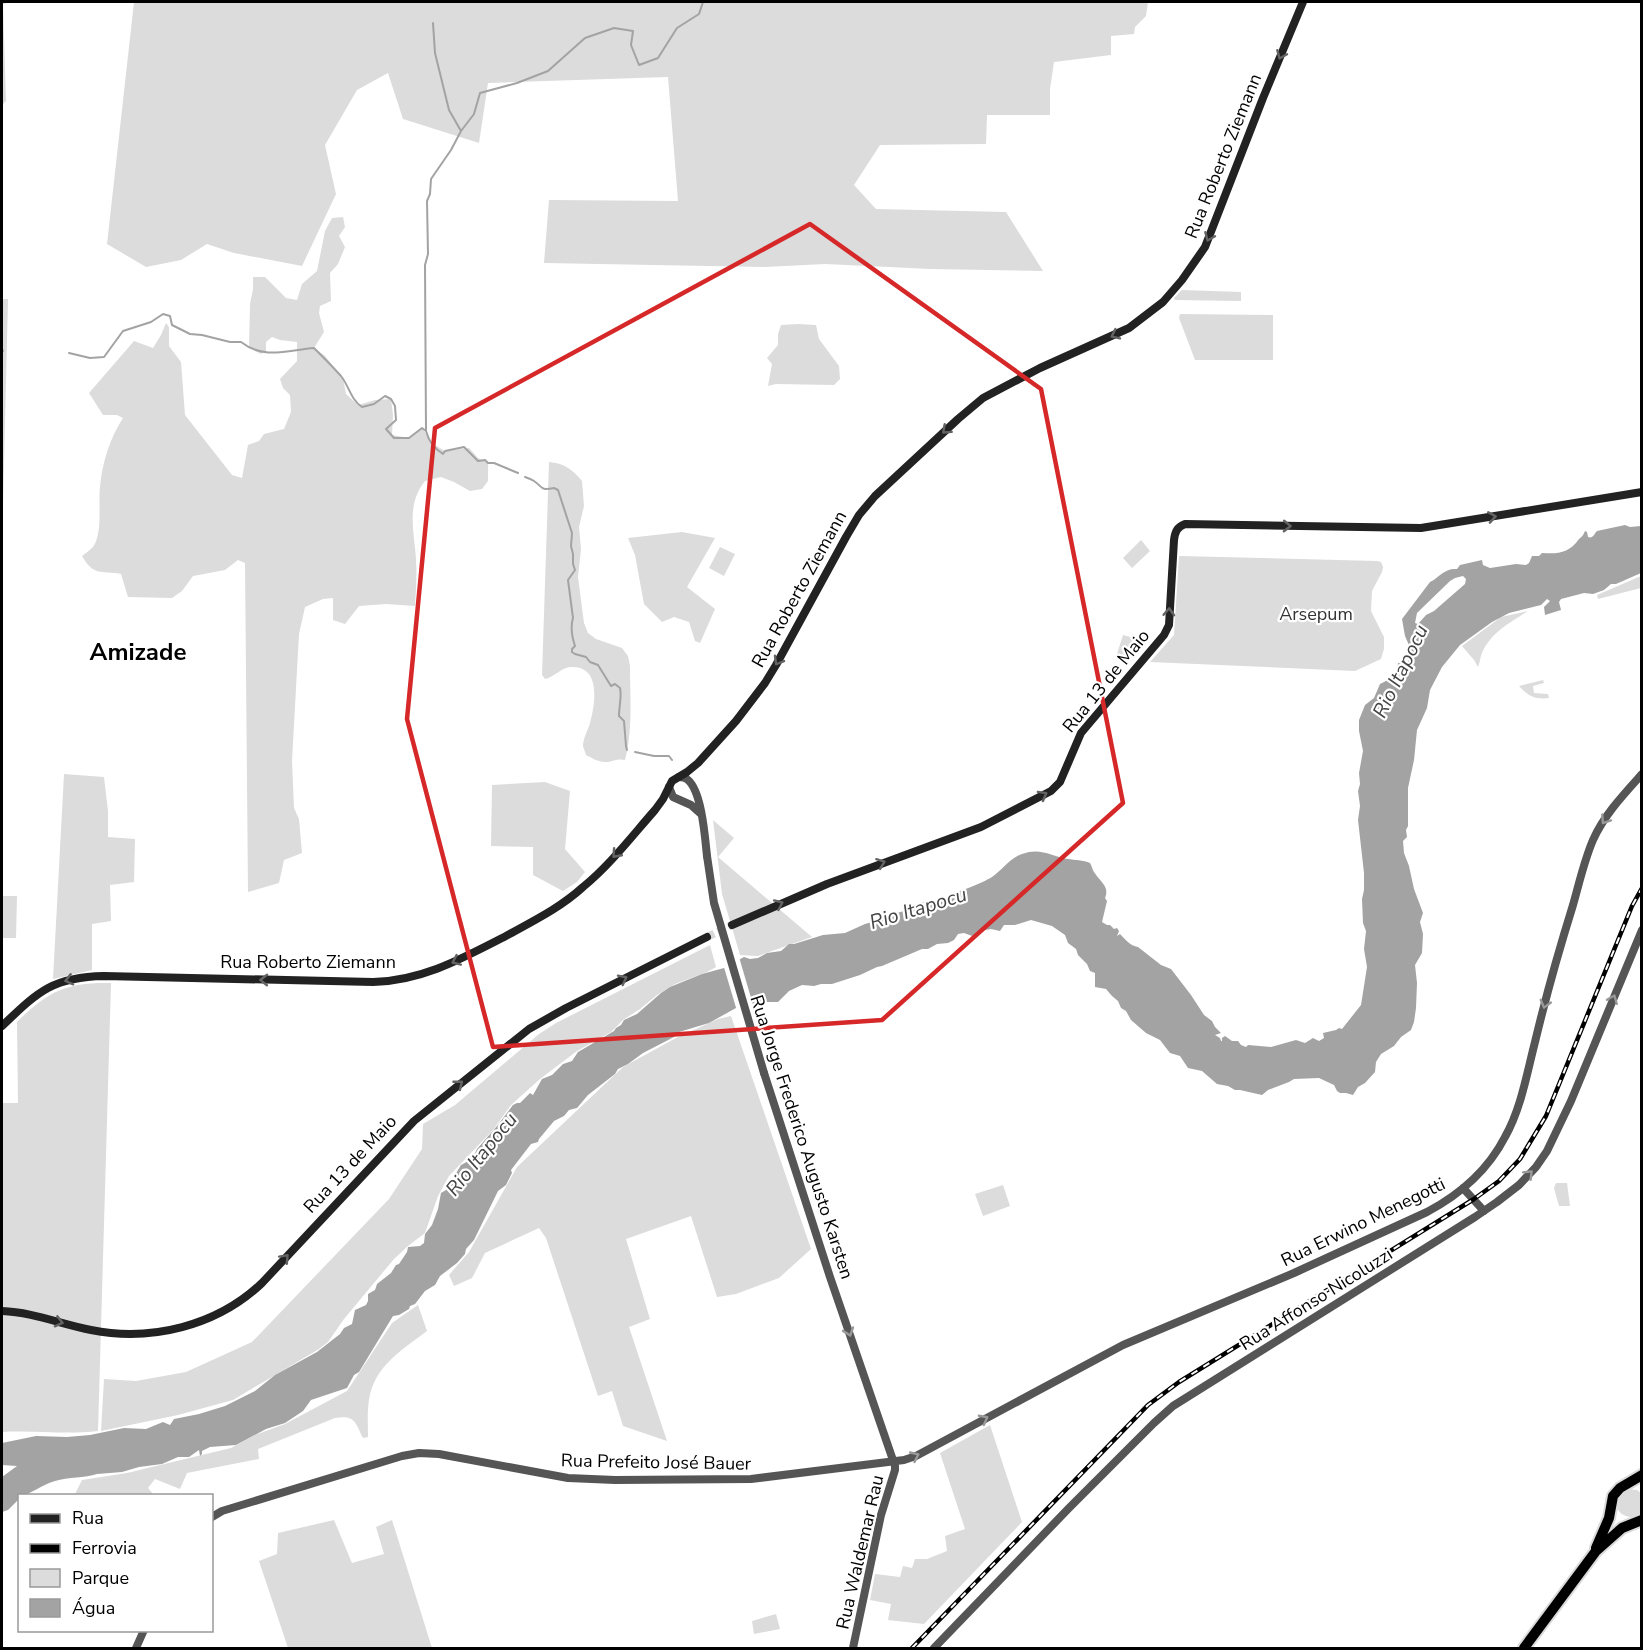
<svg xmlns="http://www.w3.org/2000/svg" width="1643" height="1650" font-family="'Nunito Sans',sans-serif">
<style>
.green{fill:#dcdcdc}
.water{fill:#a3a3a3;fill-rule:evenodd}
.pier{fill:#fff}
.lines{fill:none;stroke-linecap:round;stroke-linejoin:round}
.stream{stroke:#a3a3a3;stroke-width:2}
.secondary-tunnel{stroke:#d9d9d9;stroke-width:8;stroke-dasharray:8 4;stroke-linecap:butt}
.trunk-casing{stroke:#dbdbdb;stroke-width:14}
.tertiary{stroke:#555;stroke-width:8}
.secondary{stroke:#222;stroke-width:8}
.trunk{stroke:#000;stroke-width:10}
.rail-casing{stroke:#000;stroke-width:4.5}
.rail{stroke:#fff;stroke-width:2;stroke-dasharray:7;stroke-linecap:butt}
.tertiary-bridge{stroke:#555;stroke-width:8}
.oneway{stroke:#646464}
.oneway2{stroke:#999}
.marked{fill:none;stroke:#d62828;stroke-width:4.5;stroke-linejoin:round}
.labels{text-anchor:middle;stroke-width:4.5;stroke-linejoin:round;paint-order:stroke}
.street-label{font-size:18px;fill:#000;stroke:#fff}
.park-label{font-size:18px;fill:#333;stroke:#fff}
.water-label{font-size:20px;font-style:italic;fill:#444;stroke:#fff}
.district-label{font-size:24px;font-weight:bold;fill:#000;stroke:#fff}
</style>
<rect width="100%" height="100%" fill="#fff"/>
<path class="green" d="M2,2h10l-9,2 3,97 -4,4z
M134,2h1014l-2,14 -11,11 -1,7 -23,2v19l-57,7 -4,27v26h-63l-1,29 -106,1 -26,40 22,24 130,3 37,59 -112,-2 -106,-5 -60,3 -221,-4 5,-63 129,1 -10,-124 -180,6 -9,60 -76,-24 -15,-46 -31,17 -32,55 11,49 -34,72 -68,-13 -27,-9 -26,16 -35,7 -39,-23z
M343,217l2,10 -6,9 6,11 -7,17 -8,9 1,28 -11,5 -1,7 5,19 -10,16 11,8 18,22 3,16 12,11 17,-5 16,-1 2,16 -1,20 17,3 13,-10 11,16 12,7 24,-3 9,10 10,5v18l-6,8 -12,2 -16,-9 -13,-5 -16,4c-19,24 -11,49 -9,78 1,16 0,31 -1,47l-29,-2 -27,2 -14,18 -12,-4v-22l-10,1 -18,8 -6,27 -7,127 2,47 5,11 3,34 -18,7 -5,23 -31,9 -3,-329 -7,-3 -13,10 -32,6 -11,15 -10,7 -44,-1 -7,-23c-20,-4 -27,3 -39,-18 4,-3 8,-6 11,-9 10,-14 5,-43 7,-60 2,-24 10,-49 23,-69l-6,-3h-14l-14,-22 45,-52 19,7 8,-13 5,-12 3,4v19l12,16 4,53 47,60 10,3 6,-33 11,-4 5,-7 20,-5 7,-17 -1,-17 -7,-7 -3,-9 17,-18v-19l-17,-2 -8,-3 -6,5v9l-5,3 -12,-6 1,-44 3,-15v-12h12l21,21 11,2 5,-16 15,-13 8,-40 7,-13z
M1182,290l59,2v9l-66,-1 -1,-2z
M2,299h6l-6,248z
M1180,314l93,1v45h-78l-16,-42z
M798,324l18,1 3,14 20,27 1,13 -6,6 -58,-1 -8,2 4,-22 -5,-6 11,-13v-11l3,-9z
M549,462c15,1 24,8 33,19l2,25 -5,21 2,22 -3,28 6,46 4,10 8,6 26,9 6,8 2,10c0,31 3,64 -5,94 -9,-2 -12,2 -20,2 -7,0 -13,-4 -19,-7 -1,-3 -2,-6 -3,-9 0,-8 5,-16 7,-23 5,-19 12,-58 -20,-56 -9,1 -16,10 -25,12l-3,-4z
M682,532l33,6 -28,49 28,22 -15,34 -5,-2 -6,-19 -15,-5 -12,5 -18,-18 -9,-49 -7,-17z
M1141,540l9,11 -18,17 -9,-10z
M720,547l15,7 -11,22 -15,-8z
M1179,556l198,5 4,1 2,5 -1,5 -10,19 -1,20 13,26v12l-3,10 -26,12 -205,-9 24,-27z
M1641,576v12l-43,11 -1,-4z
M1528,611c-18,12 -37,21 -46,42 -2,5 -2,9 -4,14l-4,-7 -12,-14 39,-29z
M1123,635l11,3 -7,22 -11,-3z
M1543,680l1,3 -11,3 1,7 14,1 1,4c-14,2 -21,-2 -30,-12z
M64,774l40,3 4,34v26l27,2 -1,43 -24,3 1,36 -19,3v46l-39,9z
M545,782l25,9 -5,58 20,23 -8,10 -14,9 -30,-16v-28l-42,-1 1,-61z
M713,820l21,18 -16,19 94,80 -54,19 -18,-1 -18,-61z
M2,896h15l-1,42h-14z
M710,945l6,22 -9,5 -32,12 -18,11 -17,14 -17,11 -12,12 -34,19 -37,28 -29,26 -18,25 -44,46 -11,20 -13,37 -17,13 -14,13 -50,60 -16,23 -9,7 -86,51 -55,15 -77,16 3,-52 32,2 50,-9 66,-30 137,-143 33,-50 1,-25 32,-19 84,-71 17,-11z
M111,983l-13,448c-32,4 -64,-1 -96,1v-329h16l-1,-81c31,-31 50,-40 94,-39z
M731,1016l80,233 -32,29 -43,16 -19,3 -26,-81 -65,23 24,80 -21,8 38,114 -44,-15 -11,-35 -14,5 -52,-158 -7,-10 -54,25 -13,25 -18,8 -5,-11 20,-23 48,-85 106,-100 53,-29 42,-19z
M1556,1183h11l3,23h-11l-5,-18z
M1003,1185l7,21 -27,10 -8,-22z
M418,1305l9,26c-25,19 -53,35 -58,69 -2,12 -1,25 -1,37l-5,1c-8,-16 -8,-23 -28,-20l-77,31 1,10 -72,14 -7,16 -25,-10 -7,9 6,7 -80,1 8,-16 45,-7 104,-25 24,-13 30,-11 62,-33 45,-68z
M990,1425l32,97 -98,102 -36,-4 3,-16 -21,-4 5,-26 25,3 3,-11 9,2 3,-9h12l20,-8 -2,-15 20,-7 -25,-76z
M1627,1489l10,1 4,3v21c-13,9 -32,-4 -22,-18 1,-1 7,-6 8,-7z
M334,1520l18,43 32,-9 -8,-27 16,-7 40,128h-144l-29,-87 18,-7 1,-21z
M776,1614l4,15 -26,5 -2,-13z"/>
<path class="water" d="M1625,525l5,2 11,-1v47l-25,11h-5l-7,6 -11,4 -9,-1 -23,6 -2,3 2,8 -16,5 -1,-8 6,-6 -3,-2 -6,6 -32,8 -17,9 -32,23 -18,22 -12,23 -3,18 -10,22 -3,30 -6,28v38l-2,4 1,7 -4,4 1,12 5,13 5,23 9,24 -3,9 3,12 -1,19 -7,12 2,18 -1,25 -2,14 -3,8 -10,7 -7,9 -13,8 -5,8 -1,10 -10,11 -7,4 -5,8 -7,-2h-6l-3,-2 -3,-6 -15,-7 -25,1 -5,3 -21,8 -6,5 -22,-5h-5l-7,-4 -11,-2 -15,-13 -14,-3 -8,-12 -10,-3 -10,-13 -14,-7 -15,-13 -5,-9 -5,-3 -3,-7 -6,-5 -6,-7 -11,-2v-14l-5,-2 -3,-7 -9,-9 -2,-6 -8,-6 -3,-8 -13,-9 -21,-6 -16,5h-11l-4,6 -9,-2 -6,1 -10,7 -11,-4 -6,1 -4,6 -6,3 -11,1 -9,5h-6l-40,17 -5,1 -17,8 -28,9h-11l-7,2 -12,-1 -13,6 -11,11h-15l-27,6 -27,15 -30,9 -5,5 -31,16 -15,11 -10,5 -3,5 -27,21 -11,13 -8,2 -5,6 -10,5 -15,18 -1,3 -7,2 -20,26 1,3 -6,12 -8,6 -24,49 -8,9 -1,5 -8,9 -17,13 -5,9 -10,6 -10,13 -5,2 -1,3 -10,6 -6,1 -34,56 -5,3 -7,13 -36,12 -8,11 -18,12 -19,6 -30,16 -26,2 -8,4v3l-2,2 -1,-6 -10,7h-11l-16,7 -23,3 -17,5 -25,2c-12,4 -29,3 -42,7 -12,3 -25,14 -35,15l-1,3 -11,11 -6,2v-35l15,-11 -15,-1v-22l34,-7 31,1 23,-2 34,-7 22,1 17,-7 7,3 4,-6 25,-5 26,-8 30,-15 20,-16 42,-23 23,-18 4,-6 8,-4 3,-14 11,-5 2,-4v-7l7,-4 2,-6 14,-11 5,-8 3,-1 8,-12 1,-5 12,-1 4,-3 1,-9 7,-9 6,-16 3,-16 5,-3 15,-25 11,-6 5,-10 20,-23 16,-21 4,-2h3l10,-10 3,2 9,-16 10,-4 11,-11 9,-3 6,-9 36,-21 2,-3 5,-3 3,-5 13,-6 24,-21 9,-6 32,-13 22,-6 20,-11 6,2 8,-1 9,-5 14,-2 8,-7h5l29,-9 22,-2 20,-9 21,-6 5,-4 10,-2 15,-8 30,-6 3,-4c11,-2 33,-11 43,-17 10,-7 18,-19 30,-23 18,-7 29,2 46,5 7,1 15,1 22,4 1,1 3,8 4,9 6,10 16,14 11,26l2,3 -5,21 5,3h3l4,4 3,-1 2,3 -2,5 3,-2c5,5 10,12 18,13l23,18 10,4 20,26 13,20 8,6 3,6 6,6 -6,2 5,3 1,3h1v-3l3,-2 7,5h6l3,4 5,2 2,-2 23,2 25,-7 9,3 8,-5 6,3 5,-3 -1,-5 13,-3 3,-2 3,1 19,-24 6,-38 -3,-18 2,-18 -3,-8 -1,-24 2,-9v-17l-6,-53 2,-14 -2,-15 2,-7 -1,-11 4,-22 -4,-20v-11l6,-15 9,-7 6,-14 16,-8 2,-13 7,1 6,-6 1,-6 -7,-16 -3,-17 28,-37c10,-5 14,-14 27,-13l3,-4 22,-5 1,5 7,3 26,-4 10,1 3,-2 3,-7h7l3,-3c17,1 27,0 37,-14 3,-2 5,-5 6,-8l2,1 1,5c5,2 6,-3 9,-6zM1463,576l3,3 -1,5 -31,27 -8,4 -8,9 -3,-1 2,-10 33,-32 5,-3z"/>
<path class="pier" d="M739,957l15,51 -17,3 -14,-47z"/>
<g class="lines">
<path class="stream" d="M461,131l13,-17 6,-21 37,-10 31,-12 37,-33 29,-10 19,3 -2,14 8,20 19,-7 19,-30 22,-14 4,-12
M2,349l1,2
M69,353l21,5 14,-1 19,-26 28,-9 12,-8 7,2 2,9 18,9 12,1 28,7h11c23,18 47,8 73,6 9,9 18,18 27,28 8,10 10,24 21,31l12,-3 11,-8 6,3 4,7 1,14 -10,9 8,9h15l13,-10 4,3c3,11 8,17 17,23l2,-3 19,-4 14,14 7,-1 3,3h6l24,10
M426,431l-1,-166 3,-11 -1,-53 3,-7 1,-15 20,-29 10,-19 -12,-21 -14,-57 -2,-30
M525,477c3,1 6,2 9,4 9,6 6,10 20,7l4,2 14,43 -1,13 2,8v10l2,6 -7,10 5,38c-3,10 -1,19 2,28l-3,3v3l3,2 11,3 4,5 8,3 13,21 4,-2 5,4c2,9 -1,18 -1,28l5,5 2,25 1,4
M635,752l19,4h15l3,4"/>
<path class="secondary-tunnel" d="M707,937l25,-12"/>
<defs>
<path id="trunk" d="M1596,1548l13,-30 4,-22 7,-8 22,-13
M1524,1648l72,-97 26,-23 20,-8"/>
</defs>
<use href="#trunk" class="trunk-casing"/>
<path class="tertiary" d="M679,777c4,0 6,0 9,3 14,12 17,58 19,76
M669,787l4,10 18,8 9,8
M764,1073l66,204 65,189v4l-14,45 -28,133
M1463,1188l21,23
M212,1517l10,-6 180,-55 17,-3 20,1 129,24 47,2 136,-1 153,-19 12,-4 207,-111 171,-72 133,-61c32,-17 61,-42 78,-75 16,-28 22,-64 30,-95 11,-46 24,-92 38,-137 6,-21 11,-44 20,-65 11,-25 31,-46 49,-66
M136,1648l8,-18
M934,1648l135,-140 85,-85 19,-17 302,-189 22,-15 22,-17 17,-18 11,-16 24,-50 71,-171"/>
<path class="secondary" d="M732,925l95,-41 154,-57 70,-36 9,-9 21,-49 83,-98 5,-10 5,-85c1,-8 3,-13 11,-16l236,4 221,-36
M2,1026c36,-34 50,-49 102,-50l269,6c49,-1 90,-24 133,-46 27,-15 54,-28 77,-49 27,-22 49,-51 72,-77l8,-11 9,-18 15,-9 11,-9 38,-42 29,-38 11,-18 70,-128 13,-22 16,-19 83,-77 25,-21 57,-30 89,-40 34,-26 19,-22 23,-33 58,-149 40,-96
M2,1311c30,1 59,13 89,19 60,12 126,-4 171,-47l152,-162 115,-92 37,-21 141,-71"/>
<use href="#trunk" class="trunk"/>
<defs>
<path id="rail" d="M912,1648l236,-243 31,-23 295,-183 25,-18 21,-22 26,-43 86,-210 10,-18"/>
</defs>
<use href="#rail" class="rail-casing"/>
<use href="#rail" class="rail"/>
<path class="tertiary-bridge" d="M707,856l7,47 50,170"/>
</g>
<defs><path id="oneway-chevron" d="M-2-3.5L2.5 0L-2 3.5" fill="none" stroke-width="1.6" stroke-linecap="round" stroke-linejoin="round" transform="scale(1.5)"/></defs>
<g class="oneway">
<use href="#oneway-chevron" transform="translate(1281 55) rotate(113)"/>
<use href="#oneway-chevron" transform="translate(1209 237) rotate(113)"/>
<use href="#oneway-chevron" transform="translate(1115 335) rotate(154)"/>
<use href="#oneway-chevron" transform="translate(946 430) rotate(138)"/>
<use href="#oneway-chevron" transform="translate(1492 517) rotate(-9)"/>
<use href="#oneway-chevron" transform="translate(1287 526) rotate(1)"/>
<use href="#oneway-chevron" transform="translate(1169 612) rotate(-87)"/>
<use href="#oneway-chevron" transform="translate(778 661) rotate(120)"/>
<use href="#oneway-chevron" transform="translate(1043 795) rotate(-29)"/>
<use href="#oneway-chevron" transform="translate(616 854) rotate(132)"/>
<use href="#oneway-chevron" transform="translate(881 863) rotate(-21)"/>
<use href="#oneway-chevron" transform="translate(779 904) rotate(-24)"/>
<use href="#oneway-chevron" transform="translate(456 961) rotate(156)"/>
<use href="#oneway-chevron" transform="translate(623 979) rotate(-27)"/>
<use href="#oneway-chevron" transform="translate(69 980) rotate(166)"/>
<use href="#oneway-chevron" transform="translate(264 980) rotate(-179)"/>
<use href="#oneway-chevron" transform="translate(459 1084) rotate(-38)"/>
<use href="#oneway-chevron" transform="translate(285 1258) rotate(-47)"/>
<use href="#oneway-chevron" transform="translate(59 1322) rotate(14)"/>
</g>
<g class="oneway2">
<use href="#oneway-chevron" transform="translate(1605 820) rotate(124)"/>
<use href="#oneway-chevron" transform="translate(1613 999) rotate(-68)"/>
<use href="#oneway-chevron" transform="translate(1545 1004) rotate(105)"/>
<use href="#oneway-chevron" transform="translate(1529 1174) rotate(-45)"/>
<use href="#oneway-chevron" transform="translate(849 1332) rotate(71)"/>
<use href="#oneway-chevron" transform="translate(984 1419) rotate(-28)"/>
<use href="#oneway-chevron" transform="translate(915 1456) rotate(-25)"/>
</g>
<path class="marked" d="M810,224l231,165 82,414 -241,217 -389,27 -86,-328 28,-291z"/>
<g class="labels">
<g class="street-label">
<text transform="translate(1223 156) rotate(-68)" y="6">Rua Roberto Ziemann</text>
<text transform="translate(799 589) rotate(-61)" y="6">Rua Roberto Ziemann</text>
<text transform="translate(1106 681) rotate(-51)" y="6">Rua 13 de Maio</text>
<text x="308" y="968">Rua Roberto Ziemann</text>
<text transform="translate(802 1137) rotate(72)" y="6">Rua Jorge Frederico Augusto Karsten</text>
<text transform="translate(350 1164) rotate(-47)" y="6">Rua 13 de Maio</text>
<text transform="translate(1363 1222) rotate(-26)" y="6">Rua Erwino Menegotti</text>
<text transform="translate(1316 1299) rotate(-32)" y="6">Rua Affonso Nicoluzzi</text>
<text transform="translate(656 1462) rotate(1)" y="6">Rua Prefeito José Bauer</text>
<text transform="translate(860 1552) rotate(-77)" y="6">Rua Waldemar Rau</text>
</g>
<g class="park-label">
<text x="1316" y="620">Arsepum</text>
</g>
<g class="water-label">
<text transform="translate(1400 671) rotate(-64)" y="7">Rio Itapocu</text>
<text transform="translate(918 908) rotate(-17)" y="7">Rio Itapocu</text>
<text transform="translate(481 1154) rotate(-51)" y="7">Rio Itapocu</text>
</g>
<g class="district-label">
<text x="138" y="660">Amizade</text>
</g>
</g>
<rect width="1643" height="1650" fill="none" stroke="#000000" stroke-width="6"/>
<rect x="18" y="1494" width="195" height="138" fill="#ffffff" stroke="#999999" stroke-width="1.5"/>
<rect x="30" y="1514" width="30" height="9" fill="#222222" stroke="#999999" stroke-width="1.5"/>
<text x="72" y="1524" font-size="18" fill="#000000">Rua</text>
<rect x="30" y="1544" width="30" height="9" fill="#000000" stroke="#999999" stroke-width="1.5"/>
<text x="72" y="1554" font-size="18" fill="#000000">Ferrovia</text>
<rect x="30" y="1569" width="30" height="18" fill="#dcdcdc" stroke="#999999" stroke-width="1.5"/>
<text x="72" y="1584" font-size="18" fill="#000000">Parque</text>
<rect x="30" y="1599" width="30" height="18" fill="#a3a3a3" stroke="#999999" stroke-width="1.5"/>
<text x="72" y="1614" font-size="18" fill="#000000">Água</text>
</svg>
